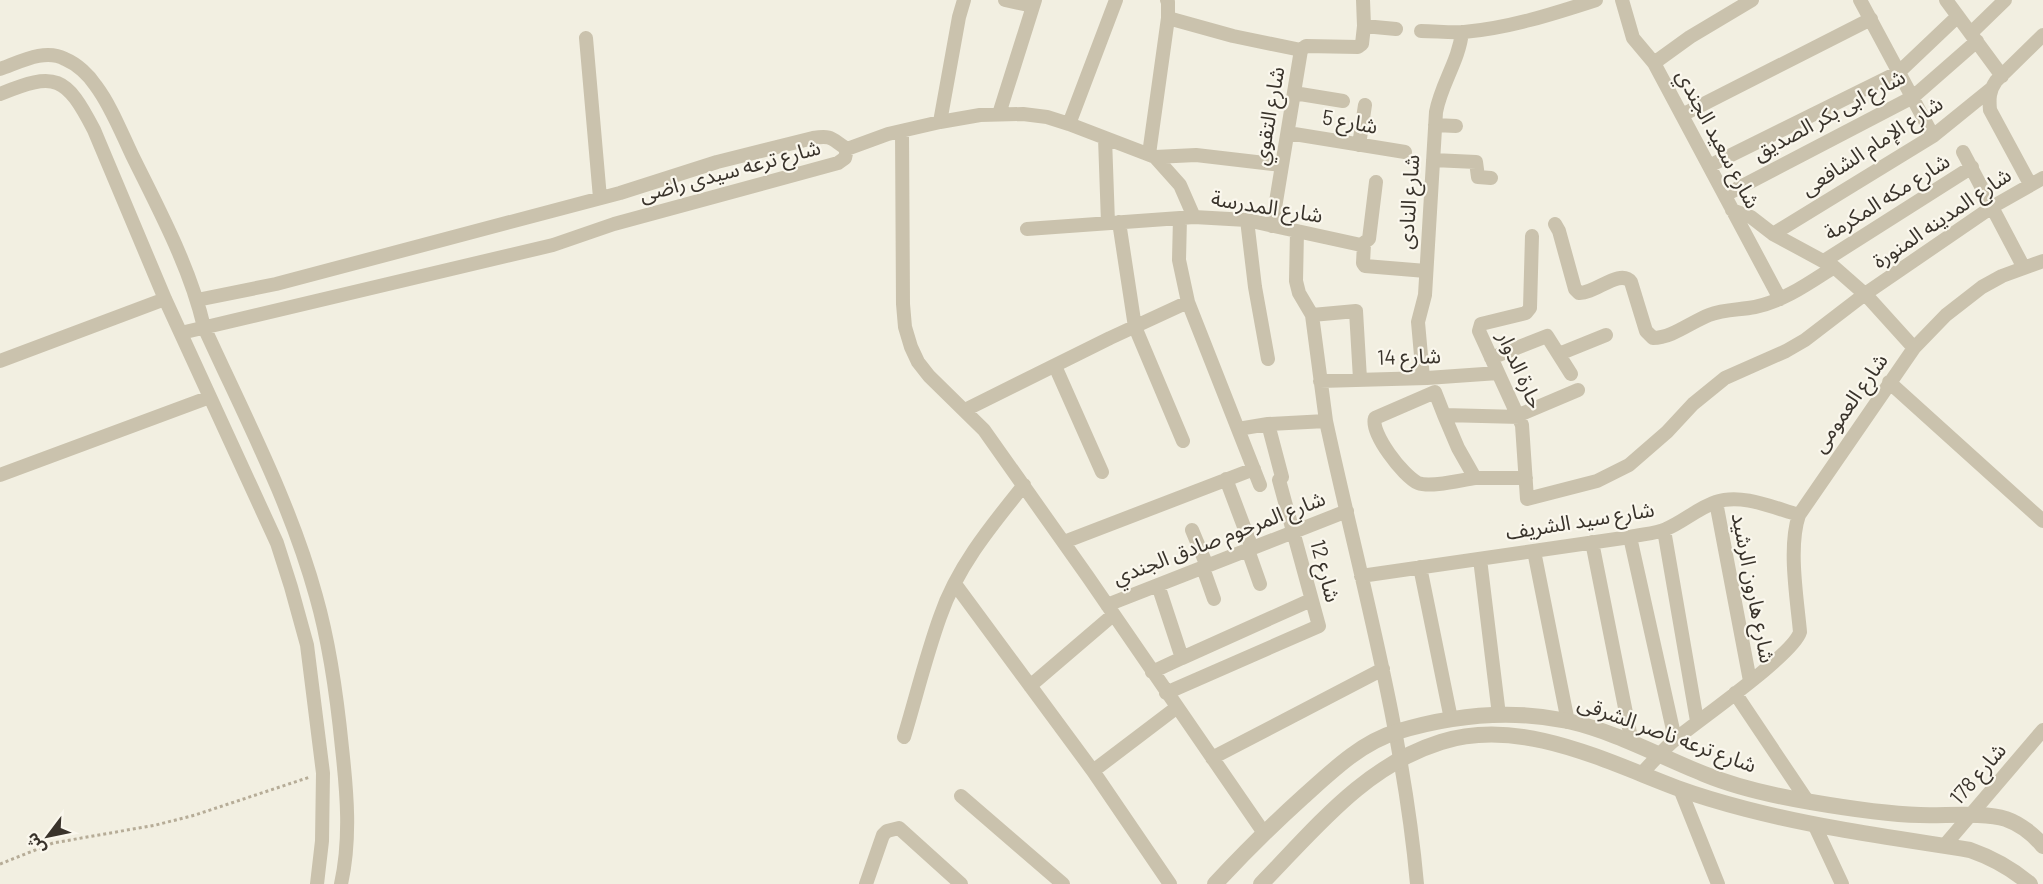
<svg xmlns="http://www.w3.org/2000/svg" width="2043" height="884" font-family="Barlow,'Noto Sans Arabic',sans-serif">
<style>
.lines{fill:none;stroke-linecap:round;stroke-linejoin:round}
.path{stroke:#b6ac97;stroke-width:3;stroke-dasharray:3 3;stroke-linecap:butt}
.minor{stroke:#cac2ad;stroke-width:14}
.tertiary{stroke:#cac2ad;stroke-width:16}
.labels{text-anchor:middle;stroke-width:4.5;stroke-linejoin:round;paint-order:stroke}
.street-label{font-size:21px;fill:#39332b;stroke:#faf7ed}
</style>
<rect width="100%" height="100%" fill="#f2efe1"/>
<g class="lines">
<path class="path" d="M0,864l53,-21 103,-18 39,-10 115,-38"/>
<path class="minor" d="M1005,0l28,6
M1167,0l1,2v16l65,18 68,14 5,-4 52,1 4,-3 2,-18 32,3
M1363,0l1,26
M1622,0l11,38 21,25 126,236
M1860,0l73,136
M1946,0l56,76
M1421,31c14,0 29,2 43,1 45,-4 89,-18 132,-32
M1971,33l34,-33
M586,38l14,160
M1654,63l36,-26 62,-37
M0,69c20,-7 45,-21 65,-10 12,5 24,16 31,27 15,20 25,46 36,69 27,55 58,112 72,172 40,88 86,175 112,269 14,49 21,101 26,152 5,45 9,91 -1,136
M1294,93l49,8
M0,94c56,-23 66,-18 94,36l71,169 112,244 14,44 16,58 16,128 -1,68 -5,43
M999,114l36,-114
M1682,115l189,-96
M940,122l19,-105 5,-17
M1069,124l47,-124
M1435,125l21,1
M902,131l1,173 2,23 6,20 7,15 11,14 55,54 104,147 176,256
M1288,133l117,19
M1105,138l3,85
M1359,145l6,-40
M1963,152l61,116
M1149,154l19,-136
M1155,157l25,28 14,32
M1433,160l43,2 2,15 13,1
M1709,166l190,-94 59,-56
M2030,184l-40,-74c-1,-11 -1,-19 6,-29l47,-46
M1725,195l188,-98 64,-56
M1732,210l19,7 22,17 61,33 33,29 47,52
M1180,218l-1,42 9,42 72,183
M1247,220l8,67 13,72
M1119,222l16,105 48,114
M1555,224l4,7 16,58 4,4c16,1 41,-25 52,-11l15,49 7,7c19,0 38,-16 56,-23 15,-6 30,-5 46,-8 29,-6 54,-24 79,-40
M1272,226l29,-176
M1027,229l167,-12 53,3 114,25 8,-6 7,-57
M1297,231l-1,50 3,12 13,22 14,106
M1773,234l160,-98 58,-47
M1532,236l-2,72 -4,5 -45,11 -2,7 43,94 5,74 70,-18 32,-16 38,-33 26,-28 32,-26 61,-27 19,-11 60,-46 127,-87 51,-29
M1364,244l-1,19 2,3 61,5
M1824,261l148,-94
M197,300l79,-16 344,-91 97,-31 96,-24c20,-3 18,1 34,11
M1312,315l44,-4 4,68
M181,333l372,-88 61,-21 224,-61 7,-5 2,-9 41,-15 52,-12 40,-7 43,-1 24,3 22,7 86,33 41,-2 86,10
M1559,354l47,-19
M1491,358l56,-22 24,38
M0,361l165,-62
M1055,366l47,106
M1423,378l-5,-56 7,-27 11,-183c5,-28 23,-51 26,-80
M1320,381l107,-3 71,-5
M1889,382l154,139
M965,410l145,-72 78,-36
M1444,415l14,33 17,30h51
M1519,415l59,-25
M1238,429l30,-5 58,-3c33,153 77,306 91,463
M0,475l210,-78
M1475,478c-14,2 -44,10 -57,5 -15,-7 -48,-50 -43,-65l60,-26 9,23 76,2
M1226,479l26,69
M1716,502l34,179
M1192,530l15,36
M1664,530l33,191
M1630,537l45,202
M1064,542l190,-73
M1592,542l40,201
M1248,550l12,34
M1534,551l34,171
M1480,559l19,156
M1420,567l31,152
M1203,568l11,31
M1361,576l269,-39c11,-3 25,-3 36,-8 17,-7 32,-21 50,-27 26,-9 58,6 83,13
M955,584l138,187 77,113
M1107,605l240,-94
M1182,658l129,-58
M1152,672l30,-14 -24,-73
M1030,686l83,-71
M1166,693l153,-67 -40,-146 3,-3 -14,-53
M1735,693l73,109
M904,737c12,-40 22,-81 36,-120 17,-50 51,-91 84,-132
M1212,758l171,-89
M1093,771l83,-63
M1641,774c12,-12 23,-26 36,-36 23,-19 117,-84 123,-106 -3,-34 -12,-85 -1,-117l115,-167 32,-33 36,-28 20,-11 41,-15
M1680,789l38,95
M961,796l102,88
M1814,824l28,60
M1944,846l99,-116
M866,884l17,-49 4,-4 12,-3 62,56"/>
<path class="tertiary" d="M1215,884c28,-30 57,-59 88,-87 27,-24 57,-54 93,-65 56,-17 114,-23 172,-11 48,11 91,35 136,53 34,14 71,22 107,28 35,6 72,12 109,13 24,1 64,-3 86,4 14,5 28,16 37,27
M1261,884c54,-55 103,-118 180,-142 79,-25 162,18 236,46 22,8 46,15 69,21 73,19 149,29 224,41 23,8 41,18 60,34"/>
</g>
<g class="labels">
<g class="street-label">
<text transform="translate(1829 115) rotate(-28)" y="7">شارع ابى بكر الصديق</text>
<text transform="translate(1269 116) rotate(-80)" y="7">شارع التقوي</text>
<text transform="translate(1350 122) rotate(10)" y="7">شارع 5</text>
<text transform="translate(1718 139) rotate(62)" y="7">شارع سعيد الجندي</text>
<text transform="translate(1872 146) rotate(-33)" y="7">شارع الإمام الشافعى</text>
<text transform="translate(730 171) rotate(-15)" y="7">شارع ترعه سيدى راضى</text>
<text transform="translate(1887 197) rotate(-32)" y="7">شارع مكه المكرمة</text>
<text transform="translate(1409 202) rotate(-86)" y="7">شارع النادى</text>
<text transform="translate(1267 207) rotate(9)" y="7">شارع المدرسة</text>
<text transform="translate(1942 218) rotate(-34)" y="7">شارع المدينه المنورة</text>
<text transform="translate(1409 357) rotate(-2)" y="7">شارع 14</text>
<text transform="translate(1520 370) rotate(66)" y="7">حارة الدوار</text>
<text transform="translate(1850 403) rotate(-55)" y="7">شارع العمومى</text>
<text transform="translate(1580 521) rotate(-9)" y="7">شارع سيد الشريف</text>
<text transform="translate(1219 538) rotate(-21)" y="7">شارع المرحوم صادق الجندي</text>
<text transform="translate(1325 571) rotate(75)" y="7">شارع 12</text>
<text transform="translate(1753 588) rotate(79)" y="7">شارع هارون الرشيد</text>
<text transform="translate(1667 734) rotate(20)" y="7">شارع ترعه ناصر الشرقى</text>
<text transform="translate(1978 774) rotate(-49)" y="7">شارع 178</text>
</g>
</g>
<g transform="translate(48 836) rotate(238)" stroke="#faf7ed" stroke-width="4.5" paint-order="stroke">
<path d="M0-4.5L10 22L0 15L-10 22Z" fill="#39332b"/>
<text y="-9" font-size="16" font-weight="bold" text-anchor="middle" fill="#39332b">ش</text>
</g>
</svg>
